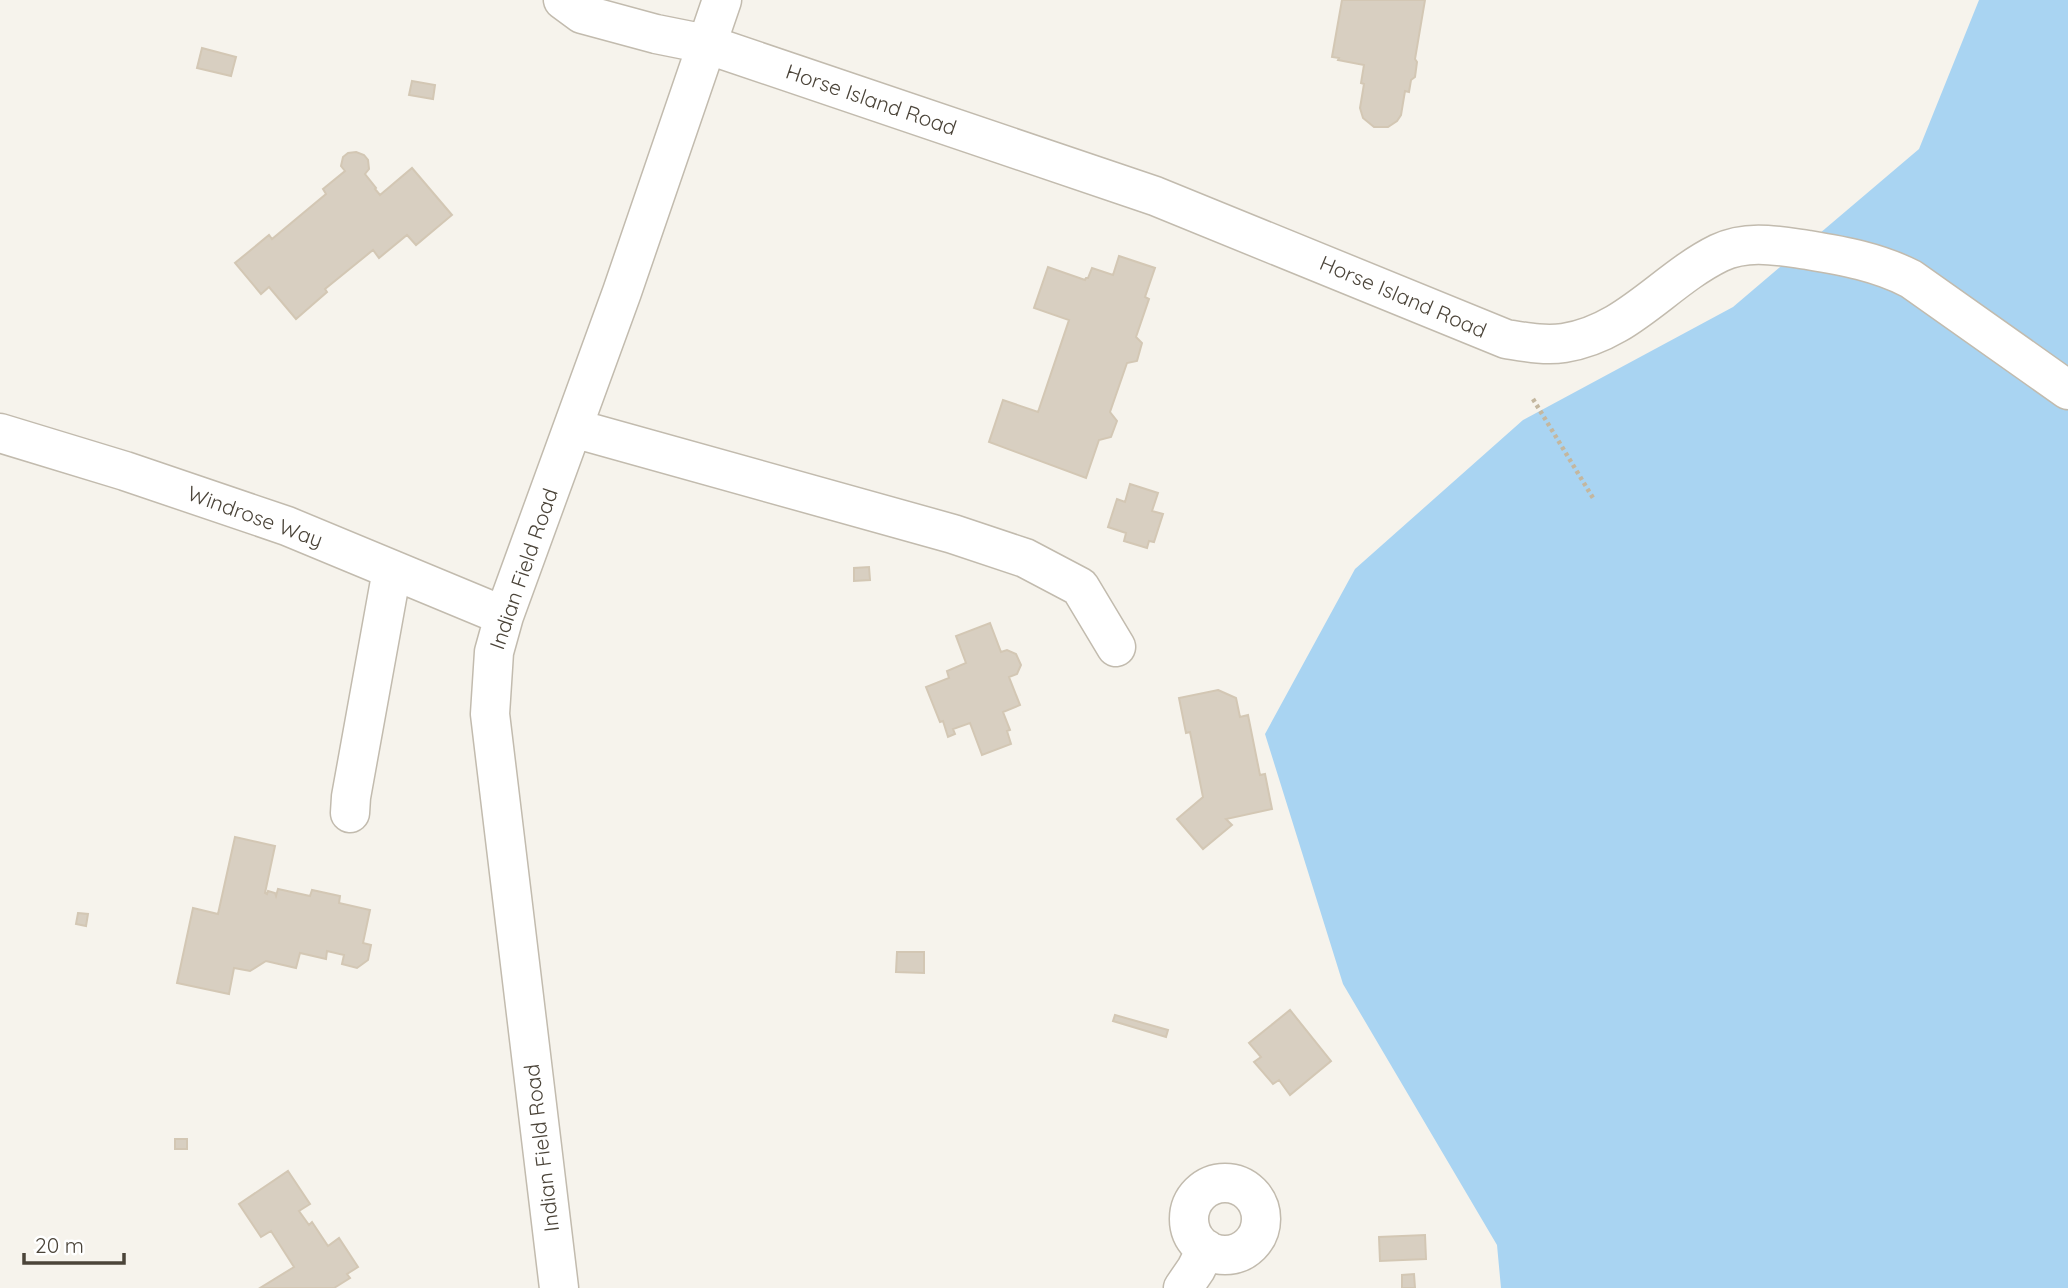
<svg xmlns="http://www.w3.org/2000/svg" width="2068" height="1288" font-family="Quicksand,sans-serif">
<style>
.water{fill:#a9d4f2}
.building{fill:#d8cfc1;stroke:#d3c7b4;stroke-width:2}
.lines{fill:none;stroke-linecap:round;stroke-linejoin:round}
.minor-casing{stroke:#c2bbae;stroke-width:41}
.path{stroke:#c4b79f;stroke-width:4.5;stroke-dasharray:3.5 3.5;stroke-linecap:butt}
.minor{stroke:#fff;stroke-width:38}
.labels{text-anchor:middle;stroke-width:5;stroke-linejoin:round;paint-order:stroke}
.street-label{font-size:21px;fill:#4b4439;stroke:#fff}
</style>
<rect width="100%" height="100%" fill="#f6f3ec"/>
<path class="water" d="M1979,0h89v1288h-567l-4,-43 -154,-261 -78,-250 90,-165 168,-149 210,-113 186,-158z"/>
<path class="building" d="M1342,0h83l-10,59 2,3 -2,15 -4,3 -2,12 -4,-1 -4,24 -4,6 -9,6h-14l-11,-9 -3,-10 4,-24 -3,-1 3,-18 -26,-5 1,-2 -7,-1z
M202,48l34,9 -5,19 -34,-8z
M412,81l23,4 -2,14 -24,-4z
M356,152l8,3 4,5 1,9 -4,5 11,14 -1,1 5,6 32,-27 40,47 -36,30 -9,-10 -28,23 -6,-8 -48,39 2,3 -31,27 -27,-32 -8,7 -26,-31 34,-28 3,4 54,-45 -3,-5 22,-18 -4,-5 2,-9 5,-4z
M1119,256l36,12 -10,29 4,2 -13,38 6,6 -5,18 -10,2 -17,49 7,9 -6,16 -12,3 -13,38 -97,-36 14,-42 35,12 31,-92 -35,-12 14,-41 37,13 1,-2h2l4,-10 21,7z
M1130,484l28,9 -6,18 11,3 -9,28 -5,-1 -2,7 -23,-7 2,-8 -18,-6 9,-28 8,3z
M869,567l1,13 -16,1v-13z
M990,623l11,29 6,-2 9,4 5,11 -4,9 -8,3 11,28 -17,7 7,18 -3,1 4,13 -29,11 -12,-32 -17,6 2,5 -7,3 -5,-16 -3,1 -14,-35 23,-9 -2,-7 19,-8 -10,-27z
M1218,690l18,8 4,19 8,-2 12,60 5,-1 7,35 -46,10 6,6 -29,24 -26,-30 26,-22 -13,-65 -4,1 -7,-35z
M235,837l40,9 -10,47 2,1 1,-3 7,2 1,3 2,-7 32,7 2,-6 28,6 -1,7 31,7 -7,33 8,2 -3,15 -11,8 -15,-4 2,-9 -17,-4 -1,8 -26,-6 -4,15 -30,-7 -16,10 -16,-3 -5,26 -52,-11 16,-75 25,6z
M78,913l10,1 -2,12 -10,-2z
M897,952h27v21l-28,-1z
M1290,1010l41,51 -41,34 -11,-15 -6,4 -19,-22 7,-5 -12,-14z
M1115,1015l53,15 -2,7 -53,-16z
M175,1139h12v10h-12z
M288,1171l22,33 -11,7 10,14 3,-3 16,24 11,-8 19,29 -11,7 3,4 -16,10h-74l34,-21 -23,-36 -10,6 -22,-33z
M1425,1235l1,24 -46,2 -1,-24z
M1414,1274l1,14h-13v-13z"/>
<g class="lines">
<defs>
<path id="minor" d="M563,0l19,14 74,20 50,10 449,152 351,143c19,3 39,7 58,4 64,-10 100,-63 155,-90 29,-14 60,-7 89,-3 36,6 70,12 103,29l157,111
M573,428l380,106 72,24 55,29 36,60
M0,433l125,38 162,55 217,90
M350,813l1,-16 41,-227
M1189 1219a36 36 0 1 1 72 0a36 36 0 1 1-72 0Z
M559,1288l-69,-574 4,-62 10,-36 118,-324 100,-292
M1183,1288l13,-19 10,-20"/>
</defs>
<use href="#minor" class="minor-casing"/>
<path class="path" d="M1533,399l60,99"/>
<use href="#minor" class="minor"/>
</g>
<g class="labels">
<g class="street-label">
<text transform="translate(871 100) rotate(19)" y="7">Horse Island Road</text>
<text transform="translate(1403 297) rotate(23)" y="7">Horse Island Road</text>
<text transform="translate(255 517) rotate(20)" y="7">Windrose Way</text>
<text transform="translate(524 569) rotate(-71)" y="7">Indian Field Road</text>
<text transform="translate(542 1148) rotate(-97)" y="7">Indian Field Road</text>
</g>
</g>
<path d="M24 1253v10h100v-10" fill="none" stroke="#4b4439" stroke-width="3.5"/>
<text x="35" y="1253" font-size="21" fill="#4b4439" stroke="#ffffff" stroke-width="5" paint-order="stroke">20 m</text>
</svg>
